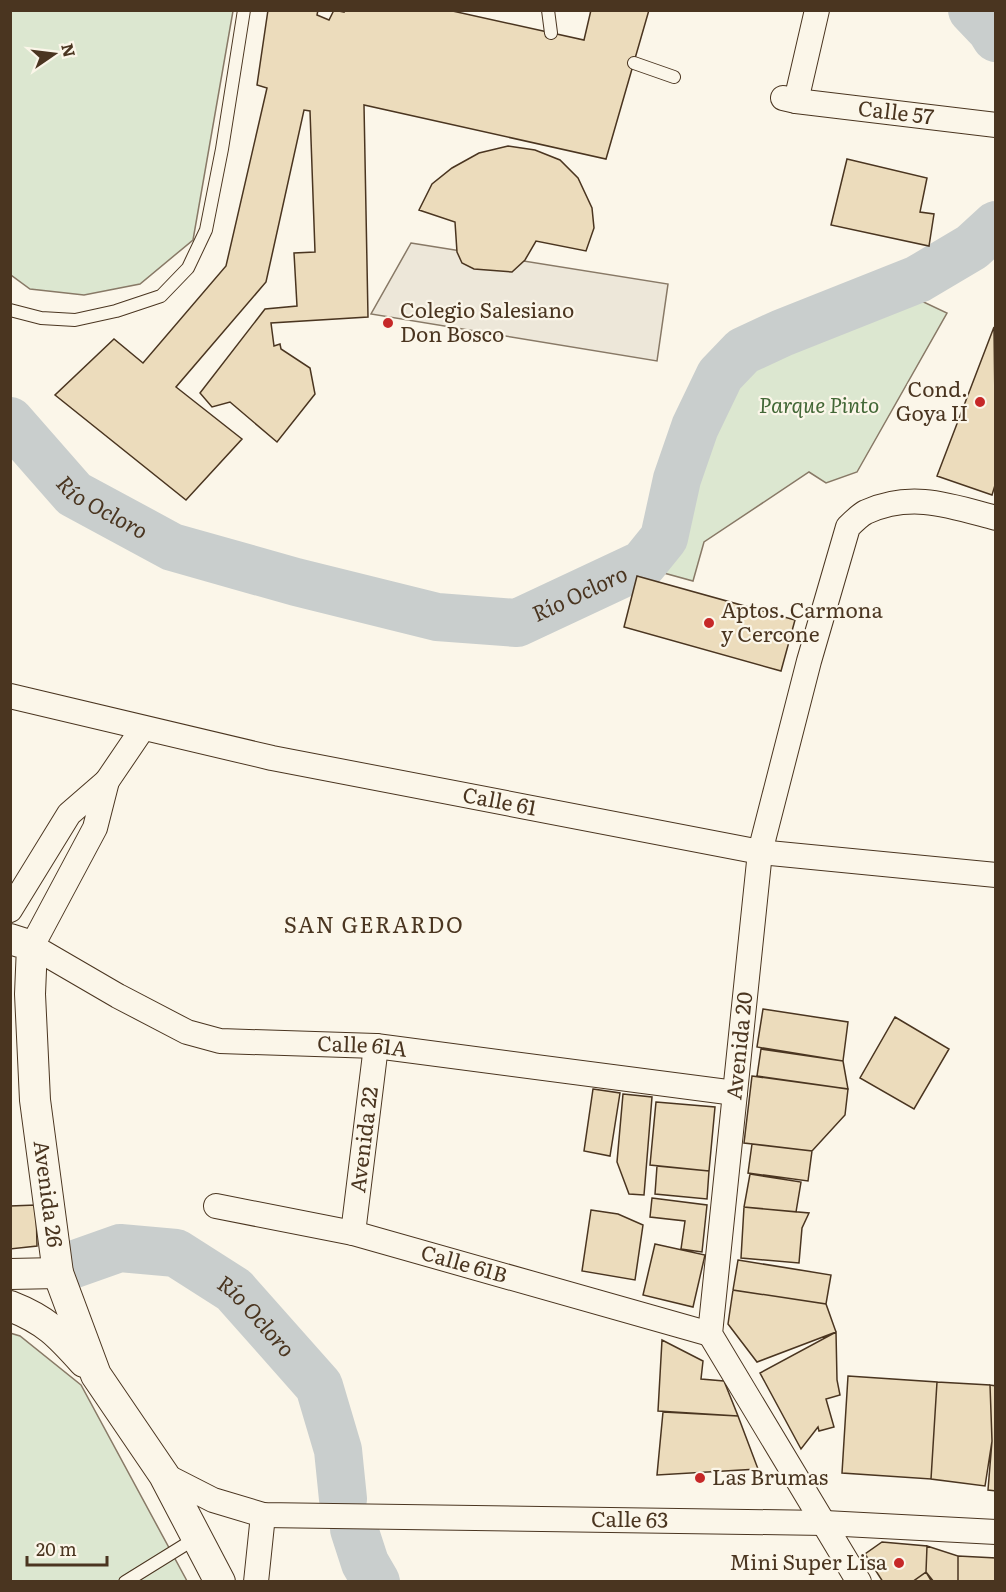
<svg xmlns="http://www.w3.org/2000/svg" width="1006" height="1592" font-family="Literata,serif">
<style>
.green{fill:#dce7d0;stroke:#887966;stroke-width:1.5}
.parking{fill:#ede7d9;stroke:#887966;stroke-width:1.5}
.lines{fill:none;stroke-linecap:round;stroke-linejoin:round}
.river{stroke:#c9cecd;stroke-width:48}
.building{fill:#ecdcbc;stroke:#4a3520;stroke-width:1.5}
.service-casing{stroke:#4a3520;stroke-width:14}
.minor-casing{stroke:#4a3520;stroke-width:26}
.tertiary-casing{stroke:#4a3520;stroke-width:32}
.service{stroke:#fbf6e9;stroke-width:12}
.minor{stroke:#fbf6e9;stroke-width:24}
.tertiary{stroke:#fbf6e9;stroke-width:30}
.poi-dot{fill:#c62828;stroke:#fbf6e9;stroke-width:2}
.labels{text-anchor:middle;stroke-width:4.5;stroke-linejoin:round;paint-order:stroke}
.street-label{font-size:21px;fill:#4a3520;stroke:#fbf6e9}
.poi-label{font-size:21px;fill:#4a3520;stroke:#fbf6e9;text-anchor:start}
.park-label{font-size:21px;font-style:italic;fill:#436837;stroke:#fbf6e9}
.water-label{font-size:22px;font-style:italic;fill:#4a3520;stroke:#fbf6e9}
.neighbourhood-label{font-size:22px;letter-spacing:1.5px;fill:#4a3520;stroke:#fbf6e9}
</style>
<rect width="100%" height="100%" fill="#fbf6e9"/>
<path class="green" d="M11,10l222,1 -40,229 -53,44 -56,11 -54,-6 -19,-14z
M913,297l34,16 -90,159 -31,11 -17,-11 -105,70 -11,39 -40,-11 21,-26 9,-41 18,-59 28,-57 23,-23 111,-49z
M10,1333l10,3 61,49 106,196h-176z"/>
<path class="parking" d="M411,243l257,41 -11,77 -286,-47z"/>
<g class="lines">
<g class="river">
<path d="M972,10l19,20 5,8"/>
<path id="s1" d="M10,421l64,73 98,53 124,35 141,35 80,6 126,-59 21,-26 13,-59 18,-52 25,-52 23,-24 39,-18 136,-54 54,-32 24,-22"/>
<path id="s2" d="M72,1265l48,-17 56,5 58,37 85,96 19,64 5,49"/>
<path d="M354,1529l11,34 11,19"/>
</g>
</g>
<path class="building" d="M268,10h50l-1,5 12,5 5,-10 10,2v-2h104l136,30 7,-30h58l-43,149 -242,-54 4,212 -97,6 3,23 6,-2 1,5 29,19 5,26 -38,48 -47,-40 -18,5 -12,-14 65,-84 32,-3 -3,-53 21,-1 -5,-141 -6,-1 -38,172 -90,105 66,52 -56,61 -131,-105 59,-56 29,24 83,-97 41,-178 -10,-3z
M508,146l27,4 25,10 18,18 14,30 2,20 -8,23 -50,-10 -11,19 -13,12 -38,-3 -12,-6 -5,-11 -2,-30 -36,-12 13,-26 20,-16 27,-15z
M847,159l80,19 -7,34 14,2 -5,32 -98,-21z
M994,327l2,155 -4,13 -55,-19z
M637,576l158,44 -14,51 -157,-44z
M763,1009l85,13 -5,39 -86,-14z
M895,1017l54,32 -35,60 -54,-31z
M761,1049l82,12 5,28 -91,-13z
M752,1076l96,13 -3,26 -33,36 -68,-8z
M593,1089l27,4 -10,63 -26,-5z
M623,1094l29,3 -8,98 -15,-1 -12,-32z
M656,1102l59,5 -6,64 -59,-6z
M752,1144l60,7 -4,30 -60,-8z
M657,1166l52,5 -2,28 -52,-5z
M750,1174l51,8 -5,30 -52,-5z
M652,1198l55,7 -5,47 -21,-3 4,-28 -35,-4z
M36,1205l1,41 -27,3v-43z
M744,1207l65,6 -7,15 -3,35 -58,-5z
M591,1210l27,4 25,11 -8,55 -53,-9z
M655,1244l50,11 -12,52 -50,-12z
M738,1260l93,15 -5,29 -93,-14z
M733,1290l93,14 10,28 -79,30 -29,-38z
M836,1332l1,48 3,15 -14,4 8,28 -15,4 -1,-4 -17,22 -41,-76z
M662,1340l41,21 -2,18 23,2 14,35 -80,-5z
M848,1376l89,6 -6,97 -89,-6z
M937,1382l53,3 2,56 -7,45 -54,-7z
M990,1385l6,1v105l-8,-1 4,-49z
M663,1412l75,4 20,53 -101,6z
M882,1542l45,4 -1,26 -14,10h-29l-18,-28z
M927,1546l31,10v26h-24l-8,-10z
M958,1556l38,2v24h-38z
M926,1572l6,10h-20z"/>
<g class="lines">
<defs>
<path id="service" d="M548,10l3,23
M634,63l40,14
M10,310l31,8 34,2 41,-9 45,-15 27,-28 18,-38 16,-81 22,-139
M125,1582l71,-44"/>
<g id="minor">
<path id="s3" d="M783,98l13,3 200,24"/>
<path d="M796,101l21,-91"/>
<path id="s4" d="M10,696l262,62 488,94 236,23"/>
<path id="s5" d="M107,781l-12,47 -63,118 86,50 69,36 33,9 156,5 359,47"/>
<path d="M10,910l59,-96 38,-33 36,-53"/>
<path id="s6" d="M216,1206l137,27 357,101"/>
<path id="s7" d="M353,1233l23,-187"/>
<path id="s8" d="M164,1475l49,25 50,15 562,8 171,9"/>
<path d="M256,1582l7,-67"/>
<path id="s9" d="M859,1582l-149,-248 50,-482 49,-191 39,-134c5,-5 12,-12 18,-15 46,-21 85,-6 130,6"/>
</g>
<g id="tertiary">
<path id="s10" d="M10,939l22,7 -2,48 5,106 23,173 38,102 68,100 56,107"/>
<path d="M10,1274l48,-1"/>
<path d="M10,1306c36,14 49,28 74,56"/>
</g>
</defs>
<use href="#service" class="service-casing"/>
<use href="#minor" class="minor-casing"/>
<use href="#tertiary" class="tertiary-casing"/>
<use href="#service" class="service"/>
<use href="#minor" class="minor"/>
<use href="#tertiary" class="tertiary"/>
</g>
<g class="poi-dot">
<circle cx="388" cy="323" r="6"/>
<circle cx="980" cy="402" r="6"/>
<circle cx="709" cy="623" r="6"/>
<circle cx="700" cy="1478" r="6"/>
<circle cx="899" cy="1563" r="6"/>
</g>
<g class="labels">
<g class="street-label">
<text dy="7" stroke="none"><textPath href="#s3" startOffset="114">Calle 57</textPath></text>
<text dy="7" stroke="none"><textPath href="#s4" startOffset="501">Calle 61</textPath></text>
<text dy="7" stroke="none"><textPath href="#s9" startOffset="579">Avenida 20</textPath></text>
<text dy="7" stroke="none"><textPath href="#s5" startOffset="536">Calle 61A</textPath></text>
<text dy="7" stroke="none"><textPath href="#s7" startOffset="94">Avenida 22</textPath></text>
<text dy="7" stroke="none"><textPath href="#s10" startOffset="272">Avenida 26</textPath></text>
<text dy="7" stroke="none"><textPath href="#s6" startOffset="255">Calle 61B</textPath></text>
<text dy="7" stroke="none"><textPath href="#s8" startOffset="474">Calle 63</textPath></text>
</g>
<g class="poi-label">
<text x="400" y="318">Colegio Salesiano<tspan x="400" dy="24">Don Bosco</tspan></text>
<text x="968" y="397" text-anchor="end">Cond.<tspan x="968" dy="24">Goya II</tspan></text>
<text x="721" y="618">Aptos. Carmona<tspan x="721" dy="24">y Cercone</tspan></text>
<text x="712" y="1485">Las Brumas</text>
<text x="887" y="1570" text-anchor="end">Mini Super Lisa</text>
</g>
<g class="park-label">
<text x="819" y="413">Parque Pinto</text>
</g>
<g class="water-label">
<text dy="8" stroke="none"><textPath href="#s1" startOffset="128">Río Ocloro</textPath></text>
<text dy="8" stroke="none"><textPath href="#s1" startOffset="632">Río Ocloro</textPath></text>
<text dy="8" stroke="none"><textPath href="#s2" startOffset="210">Río Ocloro</textPath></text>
</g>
<g class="neighbourhood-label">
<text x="374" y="933">SAN GERARDO</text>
</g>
</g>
<rect width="1006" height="1592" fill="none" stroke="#4a3520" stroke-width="24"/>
<g transform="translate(54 54) rotate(76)" stroke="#fbf6e9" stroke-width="4.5" paint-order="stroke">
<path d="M0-4.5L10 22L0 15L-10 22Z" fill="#4a3520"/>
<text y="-9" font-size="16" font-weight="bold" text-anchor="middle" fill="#4a3520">N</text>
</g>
<path d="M27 1556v9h80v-9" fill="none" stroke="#4a3520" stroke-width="3"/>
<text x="36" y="1556" font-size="18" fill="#4a3520" stroke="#fbf6e9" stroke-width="4.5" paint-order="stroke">20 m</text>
</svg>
